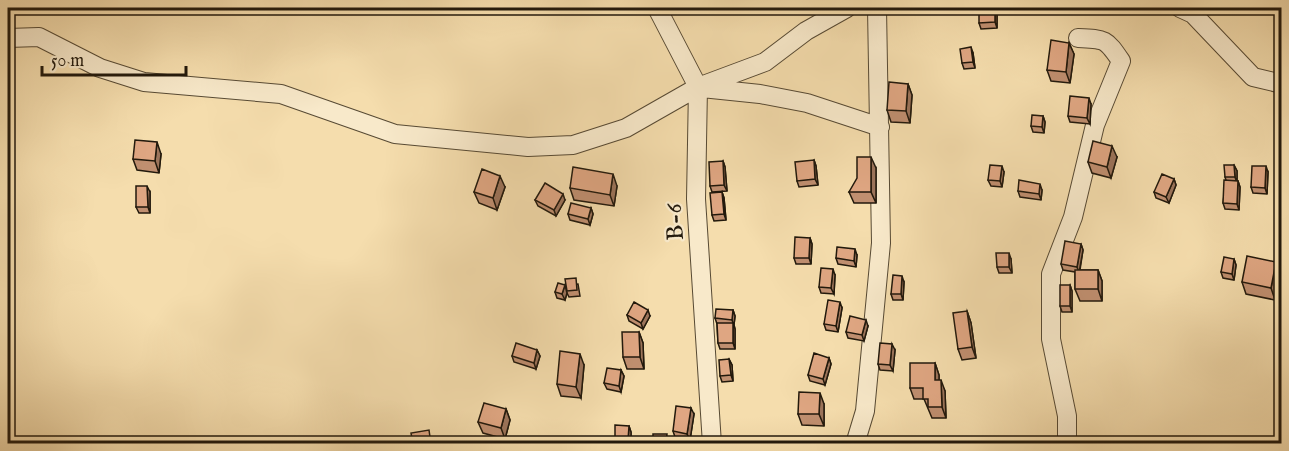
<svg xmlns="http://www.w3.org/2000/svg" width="1289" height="451" font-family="'IM FELL English',serif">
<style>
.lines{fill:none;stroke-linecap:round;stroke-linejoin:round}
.street-casing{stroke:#574a34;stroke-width:20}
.street{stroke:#f8e9ca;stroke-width:18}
.wall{fill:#c08f70;stroke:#22190c;stroke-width:1.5}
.shaded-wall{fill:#9c745b;stroke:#22190c;stroke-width:1.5}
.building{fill:#dfa682;stroke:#22190c;stroke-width:1.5}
.labels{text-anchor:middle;stroke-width:4.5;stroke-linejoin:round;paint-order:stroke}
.street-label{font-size:24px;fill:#22190c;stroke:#f8e9ca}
</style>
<rect width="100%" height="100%" fill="#f5ddad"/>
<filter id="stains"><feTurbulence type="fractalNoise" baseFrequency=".00333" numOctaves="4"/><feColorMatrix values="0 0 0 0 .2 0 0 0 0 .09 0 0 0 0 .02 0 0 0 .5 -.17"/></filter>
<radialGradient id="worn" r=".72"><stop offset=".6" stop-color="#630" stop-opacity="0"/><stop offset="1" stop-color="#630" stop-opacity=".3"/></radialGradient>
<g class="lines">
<defs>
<path id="street" d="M657,8l41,79 -2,112 16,245
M1180,8l13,6 60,63 29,7
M8,38l31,-1 61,31 44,14 137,12 114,40 133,13 45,-2 53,-17 72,-41 67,-25 41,-31 41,-23
M702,88l58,6 47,9 73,24
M855,444l10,-33 16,-168 -4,-235
M1067,444v-28l-16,-77v-65l22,-57 22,-92 26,-64c-15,-22 -15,-22 -43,-23"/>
</defs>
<use href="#street" class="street-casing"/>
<use href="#street" class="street"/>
</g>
<path class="wall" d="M997,8v20l-16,1 -2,-6z
M1069,43l5,11 -4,29 -19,-2 -4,-11z
M973,53l2,15 -11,1 -2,-6z
M908,84l4,11 -2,28 -19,-1 -4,-12z
M1091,104l-1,20 -20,-2 -2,-6z
M1043,116l2,6 -1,11 -11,-1 -2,-6z
M161,154l-2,19 -22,-3 -4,-11z
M1117,157l-6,21 -19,-5 -4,-11z
M814,160l2,6 2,19 -19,2 -2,-6z
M723,161l2,6 2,24 -15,1 -2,-6z
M1234,165l3,6v10h1l2,6 -1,23 -14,-1 -2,-6 3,-23 -1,-3z
M876,168v35h-22l-5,-11z
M1004,172l-2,15 -11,-1 -3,-6z
M1268,172l-1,22 -14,-1 -2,-6z
M1174,179l2,6 -7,18 -13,-5 -2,-6z
M617,186l-3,20 -40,-6 -4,-12z
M505,187l-8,23 -18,-7 -5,-11z
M1042,190l-1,10 -21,-3 -2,-6z
M150,192v21h-11l-3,-6z
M722,192l2,6 2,22 -12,1 -2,-6z
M535,200h30l-9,16 -18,-10z
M591,208l2,6 -3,11 -20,-5 -2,-6z
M810,238l2,6 -1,20h-15l-2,-6z
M1081,244l2,6 -3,20h18l4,11v20h-22l-5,-12v-17l-12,-2 -2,-6z
M857,255l-1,12 -18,-3 -2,-6z
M1011,259l1,14h-13l-2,-6z
M1234,259l2,6 -2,15 -11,-2 -2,-6z
M1280,273l-5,27 -29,-6 -4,-12z
M835,275l-1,19 -13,-1 -2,-6z
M904,282l-1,18h-10l-2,-6z
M578,284l2,12 -11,1 -2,-4 -2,7 -8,-2 -2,-6 10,-7z
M1070,285l2,6v21h-10l-2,-6z
M842,308l-4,24 -12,-2 -2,-6z
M733,310l2,6 -1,9 1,4v20h-15l-2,-6 -1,-19 -2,-6z
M967,311l4,12 5,35 -14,2 -4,-11z
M627,315l23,1 -7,13 -14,-8z
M868,326l-4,15 -16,-3 -2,-6z
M639,332l4,11 1,26h-17l-4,-12z
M537,350l3,6 -4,13 -22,-7 -2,-6z
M895,350l-2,21 -13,-1 -2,-6z
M829,358l2,6 -6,21 -15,-4 -2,-6z
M729,359l3,6 1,16 -11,1 -2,-6z
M935,363l4,12v5l6,11 1,27h-14l-8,-19h-10l-4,-11z
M584,365l-3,33 -20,-2 -4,-12z
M621,370l3,6 -3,16 -14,-3 -3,-6z
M824,404v22l-22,-1 -4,-11z
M506,409l4,11 -5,19 -22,-6 -5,-11z
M694,414l-4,26 -15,-3 -2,-6z
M629,426l2,6v12h-15l-1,-5z"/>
<path class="shaded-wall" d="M995,8h2v20l-2,-6z
M1069,43l5,11 -4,29 -4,-11z
M971,47l2,6 2,15 -2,-6z
M908,84l4,11 -2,28 -4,-12z
M1089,98l2,6 -1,20 -3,-6z
M1043,116l2,6 -1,11 -2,-6z
M157,142l4,12 -2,19 -4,-12z
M1112,146l5,11 -6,21 -4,-11z
M871,157l5,11v35l-5,-11z
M814,160l2,6 2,19 -3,-6z
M723,161l2,6 2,24 -3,-6z
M1234,165l3,6v12l-2,-6z
M1002,166l2,6 -2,15 -2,-6z
M1266,166l2,6 -1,22 -2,-6z
M613,174l4,12 -3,20 -4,-11z
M500,176l5,11 -8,23 -4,-12z
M1174,179l2,6 -7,18 -3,-6z
M1238,181l2,6 -1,23 -2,-6z
M1040,184l2,6 -1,10 -2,-6z
M147,186l3,6v21l-2,-6z
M722,192l2,6 2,22 -2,-6z
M563,194l2,6 -9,16 -2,-6z
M591,208l2,6 -3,11 -2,-6z
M810,238l2,6 -1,20 -2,-6z
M1081,244l2,6 -4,23 -2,-6z
M855,249l2,6 -1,12 -2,-6z
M1009,253l2,6 1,14 -3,-6z
M1234,259l2,6 -2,15 -2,-6z
M1276,262l4,11 -5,27 -4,-12z
M833,269l2,6 -1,19 -3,-6z
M1098,270l4,11v20l-4,-12z
M902,276l2,6 -1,18 -2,-6z
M565,285l2,8 -2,7 -3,-6z
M1070,285l2,6v21l-2,-6z
M840,302l2,6 -4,24 -2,-6z
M648,310l2,6 -7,13 -2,-6z
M733,310l2,6 -1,9 1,4v20l-2,-6v-20l-1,-3z
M967,311l4,12 5,35 -4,-11z
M866,320l2,6 -4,15 -2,-6z
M639,332l4,11 1,26 -4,-12z
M892,344l3,6 -2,21 -3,-6z
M537,350l3,6 -4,13 -2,-6z
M580,354l4,11 -3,33 -5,-11z
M829,358l2,6 -6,21 -2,-6z
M729,359l3,6 1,16 -2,-6z
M935,363l4,12v16l-4,-11z
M621,370l3,6 -3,16 -2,-6z
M941,380l4,11 1,27 -4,-11z
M820,393l4,11v22l-5,-12z
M691,408l3,6 -4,26 -3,-6z
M506,409l4,11 -5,19 -4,-11z
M629,426l2,6v12h-1l-2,-4z"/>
<path class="building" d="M979,8h16v14l-16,1z
M1051,40l18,3 -3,29 -19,-2z
M971,47l2,15 -11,1 -2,-14z
M889,82l19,2 -2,27 -19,-1z
M1070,96l19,2 -2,20 -19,-2z
M1032,115l11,1 -1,11 -11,-1z
M135,140l22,2 -2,19 -22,-2z
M1093,141l19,5 -5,21 -19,-5z
M857,157h14v35h-22l8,-14z
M814,160l1,19 -18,2 -2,-19z
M723,161l1,24 -14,1 -1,-24z
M990,165l12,1 -2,15 -12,-1z
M1224,165h10l1,12h-10z
M1252,166h14l-1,22 -14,-1z
M573,167l40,7 -3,21 -40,-7z
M482,169l18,7 -7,22 -19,-6z
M1162,174l12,5 -8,18 -12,-5z
M1019,180l21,4 -1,10 -21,-3z
M1224,180l14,1 -1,23 -14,-1z
M545,183l18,11 -9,16 -19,-10z
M136,186h11l1,21h-12z
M722,192l2,22 -12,1 -2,-22z
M571,203l20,5 -3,11 -20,-5z
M795,237l15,1 -1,20h-15z
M1065,241l16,3 -4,23 -16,-3z
M837,247l18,2 -1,12 -18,-3z
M996,253h13v14h-12z
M1247,256l29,6 -5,26 -29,-6z
M1224,257l10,2 -2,15 -11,-2z
M821,268l12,1 -2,19 -12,-1z
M1075,270h23v19h-23z
M893,275l9,1 -1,18h-10z
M576,278l1,12 -10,1 -2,-12z
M558,283l7,2 -3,9 -7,-2z
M1060,285h10v21h-10z
M828,300l12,2 -4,24 -12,-2z
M634,302l14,8 -7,13 -14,-8z
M716,309l17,1 -1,10 -17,-2z
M967,311l5,36 -14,2 -5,-36z
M850,316l16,4 -4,15 -16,-3z
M717,323h16v20h-15z
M622,332h17l1,25h-17z
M516,343l21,7 -3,13 -22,-7z
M880,343l12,1 -2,21 -12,-1z
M560,351l20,3 -4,33 -19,-3z
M814,353l15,5 -6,21 -15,-4z
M729,359l2,16 -11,1 -1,-16z
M910,363h25v17h6l1,27h-14v-8h-5v-11h-13z
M607,368l14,2 -2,16 -15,-3z
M799,392l21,1 -1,21h-21z
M484,403l22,6 -5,19 -23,-6z
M676,406l15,2 -4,26 -14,-3z
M615,425l14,1 -1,14 -13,-1z
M429,430l2,14h-18l-2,-11z
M653,434h14l-1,10h-13z"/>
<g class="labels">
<g class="street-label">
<text transform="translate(674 222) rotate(-93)" y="8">B-6</text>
</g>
</g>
<rect width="1289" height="451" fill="none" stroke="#f5ddad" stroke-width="30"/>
<rect x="9" y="9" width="1271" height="433" fill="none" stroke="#22190c" stroke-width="3"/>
<rect x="15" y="15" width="1259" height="421" fill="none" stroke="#22190c" stroke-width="1.5"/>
<path d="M42 66v9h144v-9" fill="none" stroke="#22190c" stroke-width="3"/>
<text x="51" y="66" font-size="18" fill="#22190c" stroke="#f8e9ca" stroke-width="4.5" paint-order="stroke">50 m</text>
<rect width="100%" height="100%" filter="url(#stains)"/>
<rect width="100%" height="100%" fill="url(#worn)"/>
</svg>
